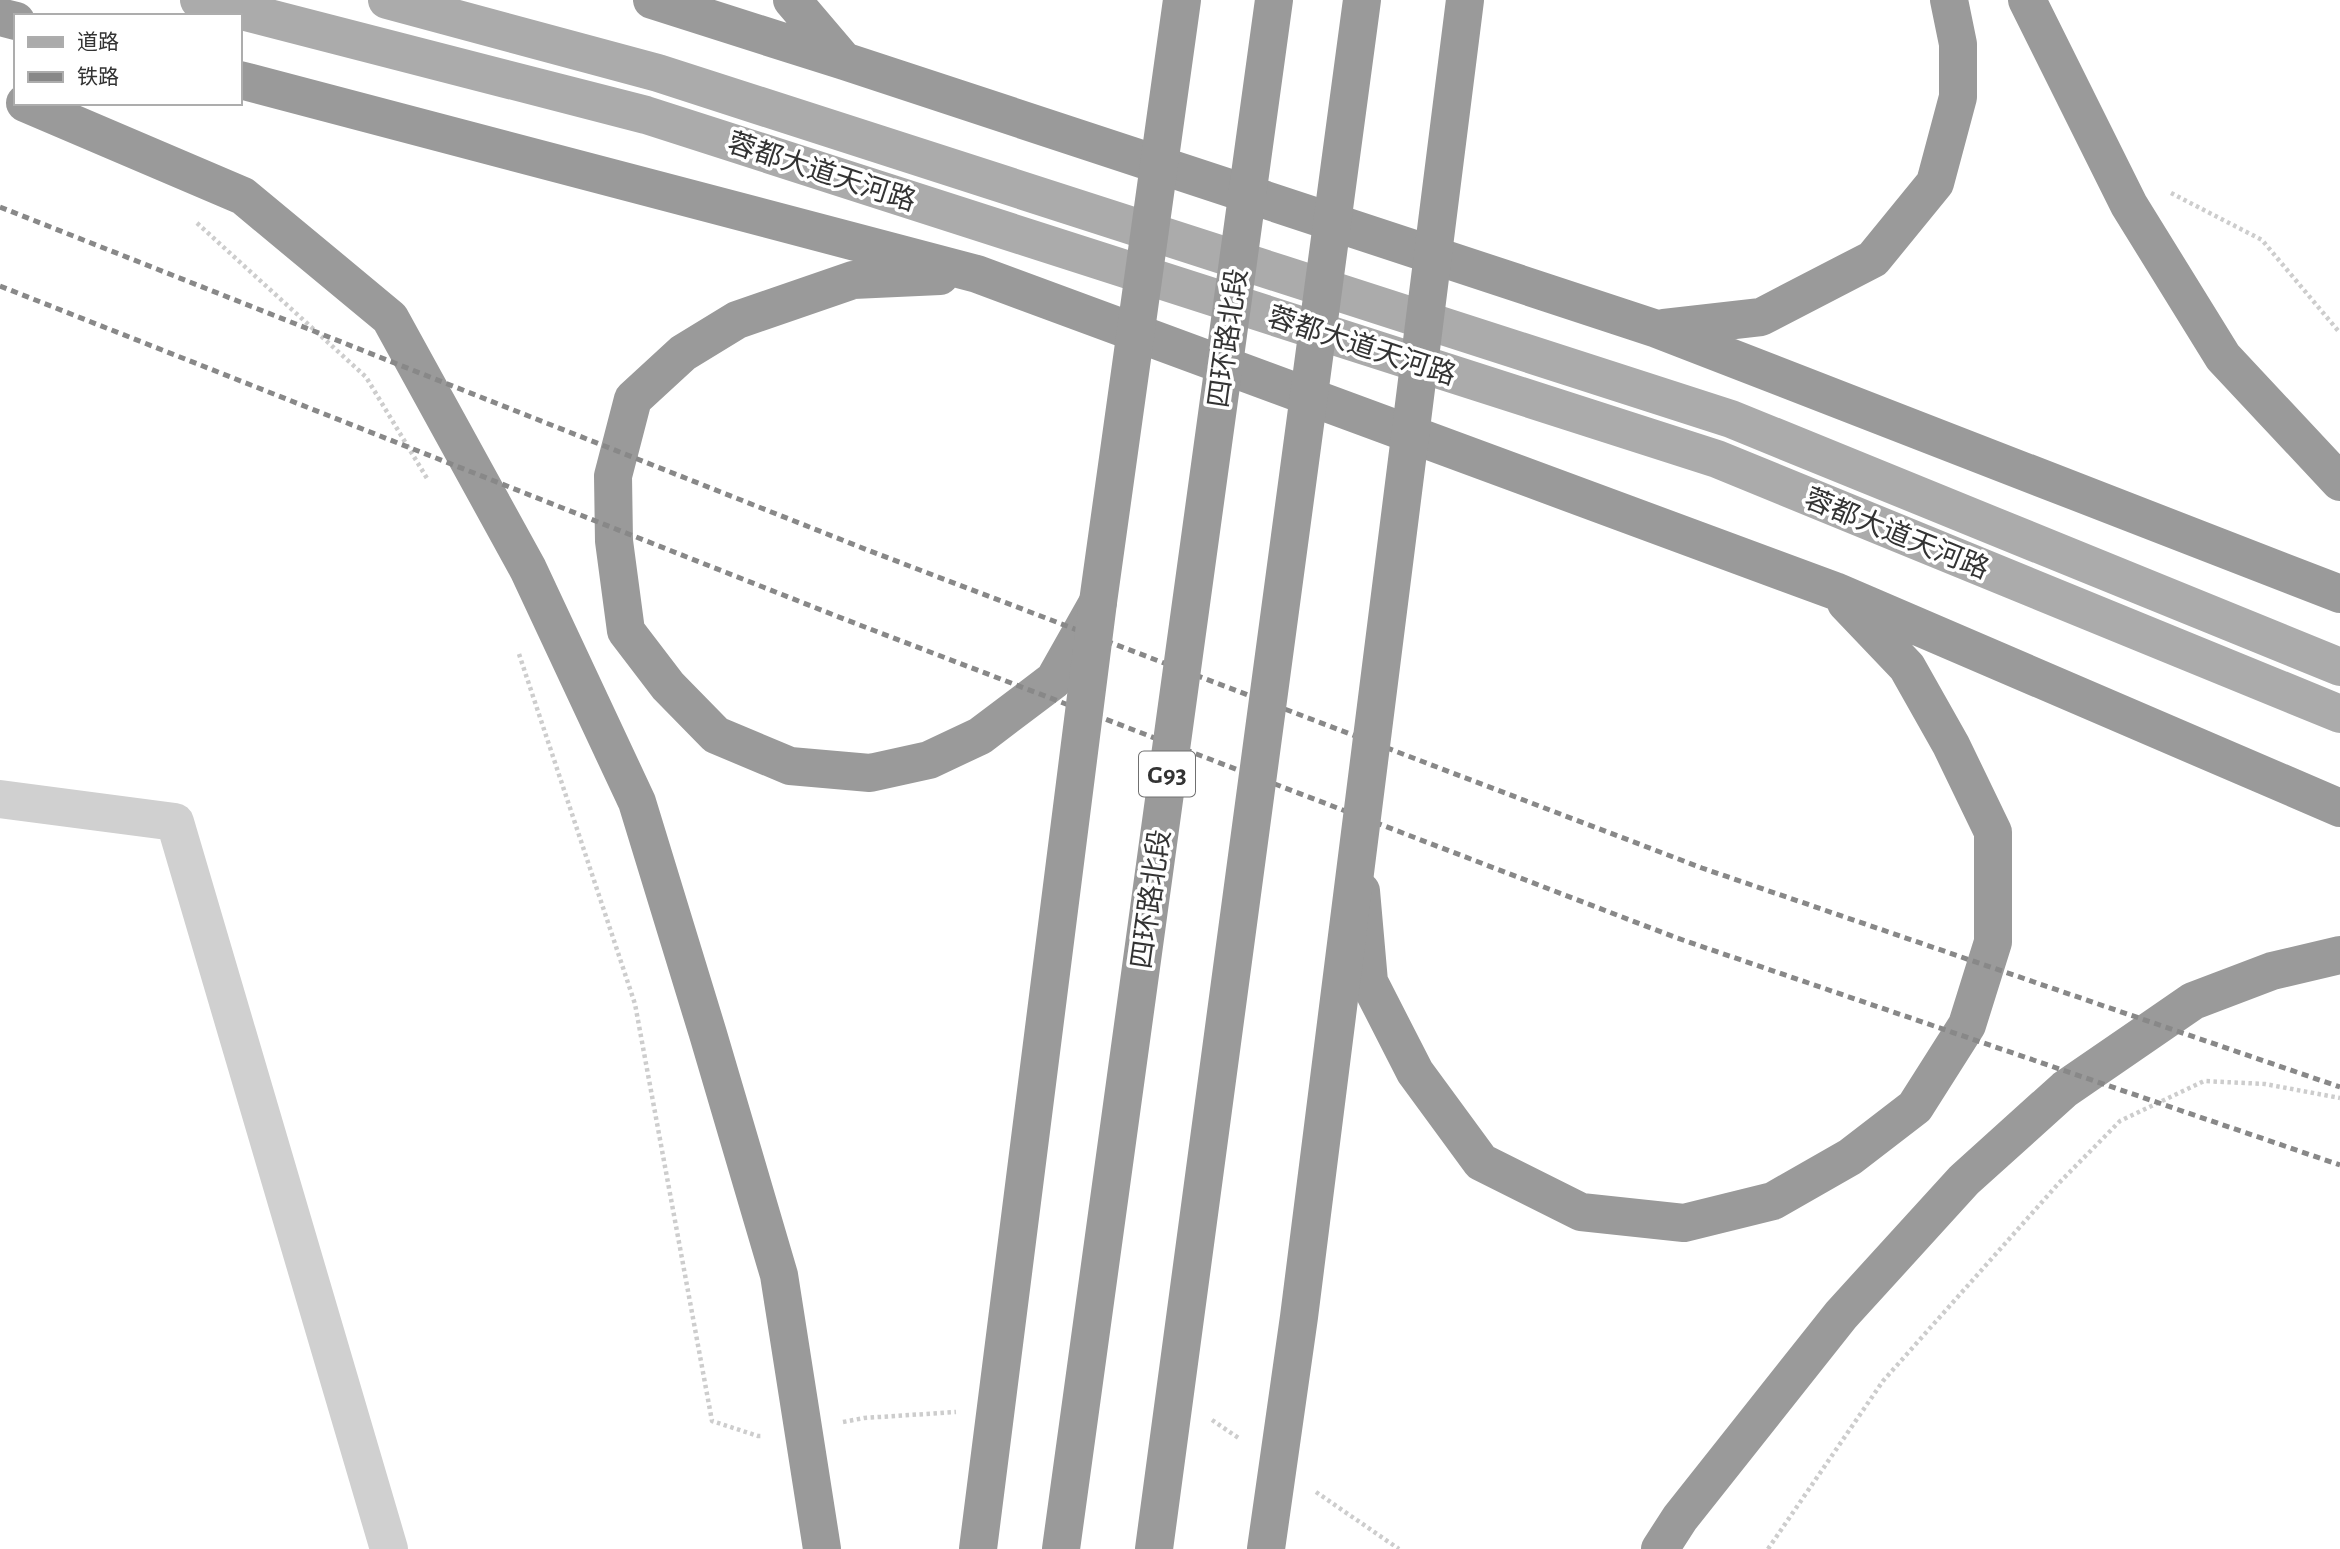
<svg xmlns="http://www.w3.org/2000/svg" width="2340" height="1549" font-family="'Alegreya Sans','Noto Sans SC',sans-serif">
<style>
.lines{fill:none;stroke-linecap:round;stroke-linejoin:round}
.path{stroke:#cdcdcd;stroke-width:4.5;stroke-dasharray:3.5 3.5;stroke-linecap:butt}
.street{stroke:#d0d0d0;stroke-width:38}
.primary{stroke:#ababab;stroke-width:38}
.highway{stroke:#9a9a9a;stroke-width:38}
.rail{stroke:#888;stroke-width:5;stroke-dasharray:7 5;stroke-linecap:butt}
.highway-bridge{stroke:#9a9a9a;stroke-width:38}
.labels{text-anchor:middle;stroke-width:7;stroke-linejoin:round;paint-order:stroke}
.shield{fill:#fff;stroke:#707070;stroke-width:2}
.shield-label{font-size:26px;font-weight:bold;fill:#333}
.street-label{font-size:28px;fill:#333;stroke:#fff}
</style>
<rect width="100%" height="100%" fill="#fff"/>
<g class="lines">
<path class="path" d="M2171,193l91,47 78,93
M197,223l169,154 62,103
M519,654l116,350 77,417 46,15h4
M1212,1420l28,19
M843,1422l21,-4 92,-6
M1316,1492l83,57
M1768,1549l115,-168 175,-197 62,-63 84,-40 61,3 75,14"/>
<path class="street" d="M0,799l175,23 214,727"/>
<path class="primary" d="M199,0l447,115 1071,344 623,255
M387,0l271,73 1073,346 609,248"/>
<path class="highway" d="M652,0l192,61 813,268 683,265
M792,0l52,61
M2027,0l102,205 94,152 117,125
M0,17l16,4
M240,80l737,194 858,317 505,217
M25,103l218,93 147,122 138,251 109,233 71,232 71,241 43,274
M940,276l-87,4 -116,40 -54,33 -50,46 -20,77 1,65 12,90 42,55 48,49 74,31 80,7 59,-13 51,-24 74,-56 44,-78
M1664,328l97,-11 112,-58 62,-76 23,-86v-53l-9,-44
M1361,891l8,91 46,90 66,90 100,50 103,11 89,-22 77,-44 65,-50 52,-82 26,-83v-110l-42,-87 -44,-78 -61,-64
M1660,1549l20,-31 161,-203 123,-135 101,-91 128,-88 79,-30 68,-16"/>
<path class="rail" d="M0,207l870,344 832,317 638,219
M0,286l844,333 833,319 663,227"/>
<path class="highway-bridge" d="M978,1549l120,-947 84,-602
M1061,1549l213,-1549
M1154,1549l208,-1549
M1266,1549l33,-232 166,-1317"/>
</g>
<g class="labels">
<rect class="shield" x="1139" y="751.5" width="56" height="45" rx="5"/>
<g class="shield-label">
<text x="1167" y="783">G93</text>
</g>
<g class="street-label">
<text transform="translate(822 171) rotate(18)" y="10">蓉都大道天河路</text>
<text transform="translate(1227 338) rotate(-82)" y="10">四环路北段</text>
<text transform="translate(1362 345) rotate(18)" y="10">蓉都大道天河路</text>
<text transform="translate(1897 533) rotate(22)" y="10">蓉都大道天河路</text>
<text transform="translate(1150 899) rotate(-82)" y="10">四环路北段</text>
</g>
</g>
<rect x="14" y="14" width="228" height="91" fill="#ffffff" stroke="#adadad" stroke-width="2"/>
<rect x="28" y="37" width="35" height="10" fill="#ababab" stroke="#adadad" stroke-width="2"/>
<text x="77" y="49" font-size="21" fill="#333333">道路</text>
<rect x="28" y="72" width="35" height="10" fill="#888888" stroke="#adadad" stroke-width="2"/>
<text x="77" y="84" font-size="21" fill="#333333">铁路</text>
</svg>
